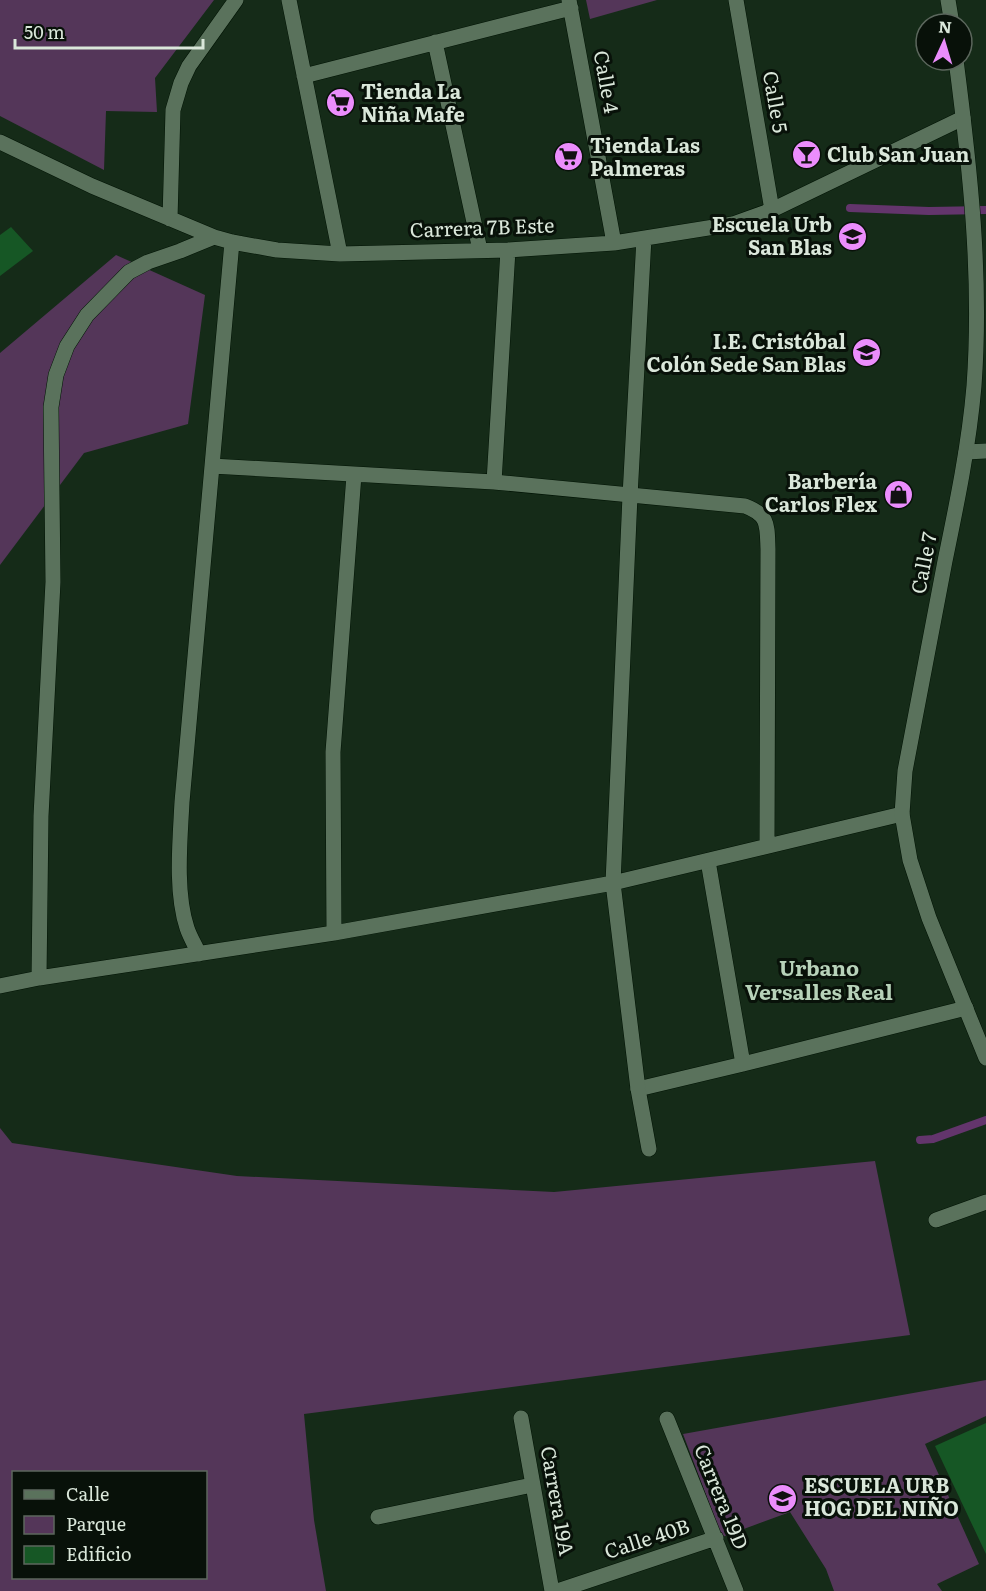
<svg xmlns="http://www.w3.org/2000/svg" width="986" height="1591" font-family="Literata,serif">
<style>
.green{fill:#543659;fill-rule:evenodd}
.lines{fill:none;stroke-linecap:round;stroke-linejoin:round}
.stream{stroke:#63356c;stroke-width:8}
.building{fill:#165725}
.service-casing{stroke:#011304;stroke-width:16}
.minor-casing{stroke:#011304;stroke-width:16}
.tertiary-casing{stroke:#011304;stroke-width:16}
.service{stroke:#5a725c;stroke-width:15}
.minor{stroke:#5a725c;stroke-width:15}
.tertiary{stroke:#5a725c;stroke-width:15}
.labels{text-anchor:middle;stroke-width:6;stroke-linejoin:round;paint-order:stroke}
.street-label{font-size:20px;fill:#dae7da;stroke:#081109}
.poi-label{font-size:20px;font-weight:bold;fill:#dae7da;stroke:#081109;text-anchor:start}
.neighbourhood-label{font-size:21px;font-weight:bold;fill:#b7d2b9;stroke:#081109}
</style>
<rect width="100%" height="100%" fill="#152b18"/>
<path class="green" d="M0,0h214l-59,78 2,34 -51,-1 -2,59 -104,-54z
M586,0h71l-67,19z
M116,255l89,40 -17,129 -104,29 -84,112v-212z
M0,1128l12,15 225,33 317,16 321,-31 35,174 -606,79 10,106 12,71h-326zM14,1472h192v106h-192z
M986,1380v36l-61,28 54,120 -42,20 5,7h-108l-8,-22 -36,-57 -68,25 -39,-103z"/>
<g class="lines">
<path class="stream" d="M850,208l79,3 57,-1
M920,1140l13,-1 53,-19"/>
</g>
<path class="building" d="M11,227l22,24 -33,25v-41z
M986,1423v131l-51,-108z"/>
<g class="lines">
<defs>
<path id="service" d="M708,861l35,203
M638,1089l105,-25 223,-56
M936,1220l50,-18"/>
<path id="minor" d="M289,0l51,254
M569,0l45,243
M736,0l36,210
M435,42l45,208
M304,76l267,-68
M0,142l92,44 122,51 18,5 45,8 63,4 168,-4 106,-7 119,-19 39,-14 191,-92
M170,219l3,-109 8,-27 8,-17 47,-66
M644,238l-14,258 -17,387 25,206 11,60
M966,452l20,-1
M212,466l282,16 251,24c24,9 22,19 23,43l-1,296
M494,482l14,-232
M334,933l-1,-181 21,-277
M199,954c-4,-9 -9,-17 -12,-26 -12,-36 -7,-87 -5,-126l50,-560
M39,978l2,-162 12,-234 -2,-175 5,-32 11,-29 20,-31 42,-43 19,-10 32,-11 34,-14
M0,986l39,-8 295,-45 279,-50 289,-69
M521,1418l31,173
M667,1419l69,172
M378,1517l154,-32
M557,1591l159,-53"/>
<path id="tertiary" d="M948,0l4,24
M956,60c14,108 26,217 18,326 -5,59 -17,117 -29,175 -13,70 -27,140 -40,210l-3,43 8,46 19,58 57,140"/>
</defs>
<use href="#service" class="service-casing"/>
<use href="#minor" class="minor-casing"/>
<use href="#tertiary" class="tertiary-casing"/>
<use href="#service" class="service"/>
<use href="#minor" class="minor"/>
<use href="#tertiary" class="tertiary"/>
</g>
<defs>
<symbol id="supermarket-disc" viewBox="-11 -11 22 22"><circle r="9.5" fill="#eb8dfc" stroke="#081109"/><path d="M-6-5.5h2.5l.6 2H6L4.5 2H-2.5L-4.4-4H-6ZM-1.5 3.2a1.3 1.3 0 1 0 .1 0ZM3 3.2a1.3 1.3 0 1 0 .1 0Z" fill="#111"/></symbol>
<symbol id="bar-disc" viewBox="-11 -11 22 22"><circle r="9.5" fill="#eb8dfc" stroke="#081109"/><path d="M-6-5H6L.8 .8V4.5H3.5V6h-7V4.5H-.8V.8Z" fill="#111"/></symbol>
<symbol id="school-disc" viewBox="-11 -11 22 22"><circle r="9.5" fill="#eb8dfc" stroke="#081109"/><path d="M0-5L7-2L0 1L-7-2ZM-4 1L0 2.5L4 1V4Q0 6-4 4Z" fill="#111"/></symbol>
<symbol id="shop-disc" viewBox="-11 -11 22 22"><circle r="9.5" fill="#eb8dfc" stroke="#081109"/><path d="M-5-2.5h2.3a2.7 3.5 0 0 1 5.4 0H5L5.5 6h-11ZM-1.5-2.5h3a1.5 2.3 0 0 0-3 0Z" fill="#111"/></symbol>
</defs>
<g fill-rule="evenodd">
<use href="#supermarket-disc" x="324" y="86" width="33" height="33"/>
<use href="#bar-disc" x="790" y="138" width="33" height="33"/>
<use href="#supermarket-disc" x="552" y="140" width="33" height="33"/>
<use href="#school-disc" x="836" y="220" width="33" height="33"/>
<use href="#school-disc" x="850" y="336" width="33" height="33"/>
<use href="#shop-disc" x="882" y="478" width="33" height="33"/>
<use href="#school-disc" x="766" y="1482" width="33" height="33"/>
</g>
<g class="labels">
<g class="street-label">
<text transform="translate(606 82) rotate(80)" y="7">Calle 4</text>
<text transform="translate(775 102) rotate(80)" y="7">Calle 5</text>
<text transform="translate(482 228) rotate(-2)" y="7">Carrera 7B Este</text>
<text transform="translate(924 563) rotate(-79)" y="7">Calle 7</text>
<text transform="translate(721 1497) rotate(68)" y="7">Carrera 19D</text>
<text transform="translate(557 1501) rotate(80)" y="7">Carrera 19A</text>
<text transform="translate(647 1539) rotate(-18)" y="7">Calle 40B</text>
</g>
<g class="poi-label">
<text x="361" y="99">Tienda La<tspan x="361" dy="23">Niña Mafe</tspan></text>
<text x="590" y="153">Tienda Las<tspan x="590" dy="23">Palmeras</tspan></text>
<text x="827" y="162">Club San Juan</text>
<text x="832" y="232" text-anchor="end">Escuela Urb<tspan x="832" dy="23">San Blas</tspan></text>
<text x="846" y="349" text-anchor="end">I.E. Cristóbal<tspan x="846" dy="23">Colón Sede San Blas</tspan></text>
<text x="877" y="489" text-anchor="end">Barbería<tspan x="877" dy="23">Carlos Flex</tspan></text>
<text x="804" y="1493">ESCUELA URB<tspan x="804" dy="23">HOG DEL NIÑO</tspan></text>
</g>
<g class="neighbourhood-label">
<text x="819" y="976">Urbano<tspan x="819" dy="24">Versalles Real</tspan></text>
</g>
</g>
<rect x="12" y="1471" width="195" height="108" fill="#081109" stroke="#5c675d" stroke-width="1.5"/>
<rect x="24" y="1490" width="30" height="9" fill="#5a725c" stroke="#5c675d" stroke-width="1.5"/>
<text x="66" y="1501" font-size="18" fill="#dae7da">Calle</text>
<rect x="24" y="1516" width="30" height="18" fill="#543659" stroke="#5c675d" stroke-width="1.5"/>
<text x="66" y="1531" font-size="18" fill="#dae7da">Parque</text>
<rect x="24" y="1546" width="30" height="18" fill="#165725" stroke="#5c675d" stroke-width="1.5"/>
<text x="66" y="1561" font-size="18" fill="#dae7da">Edificio</text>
<g transform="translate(944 42) rotate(4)"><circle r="28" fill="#081109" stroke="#5c675d" stroke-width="1.5"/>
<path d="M0-4.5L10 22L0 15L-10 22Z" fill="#eb8dfc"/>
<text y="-9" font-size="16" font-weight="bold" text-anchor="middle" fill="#dae7da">N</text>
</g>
<path d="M15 39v9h188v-9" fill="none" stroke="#dae7da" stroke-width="3"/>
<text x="24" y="39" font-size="18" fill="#dae7da" stroke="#081109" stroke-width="4.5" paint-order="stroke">50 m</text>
</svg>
